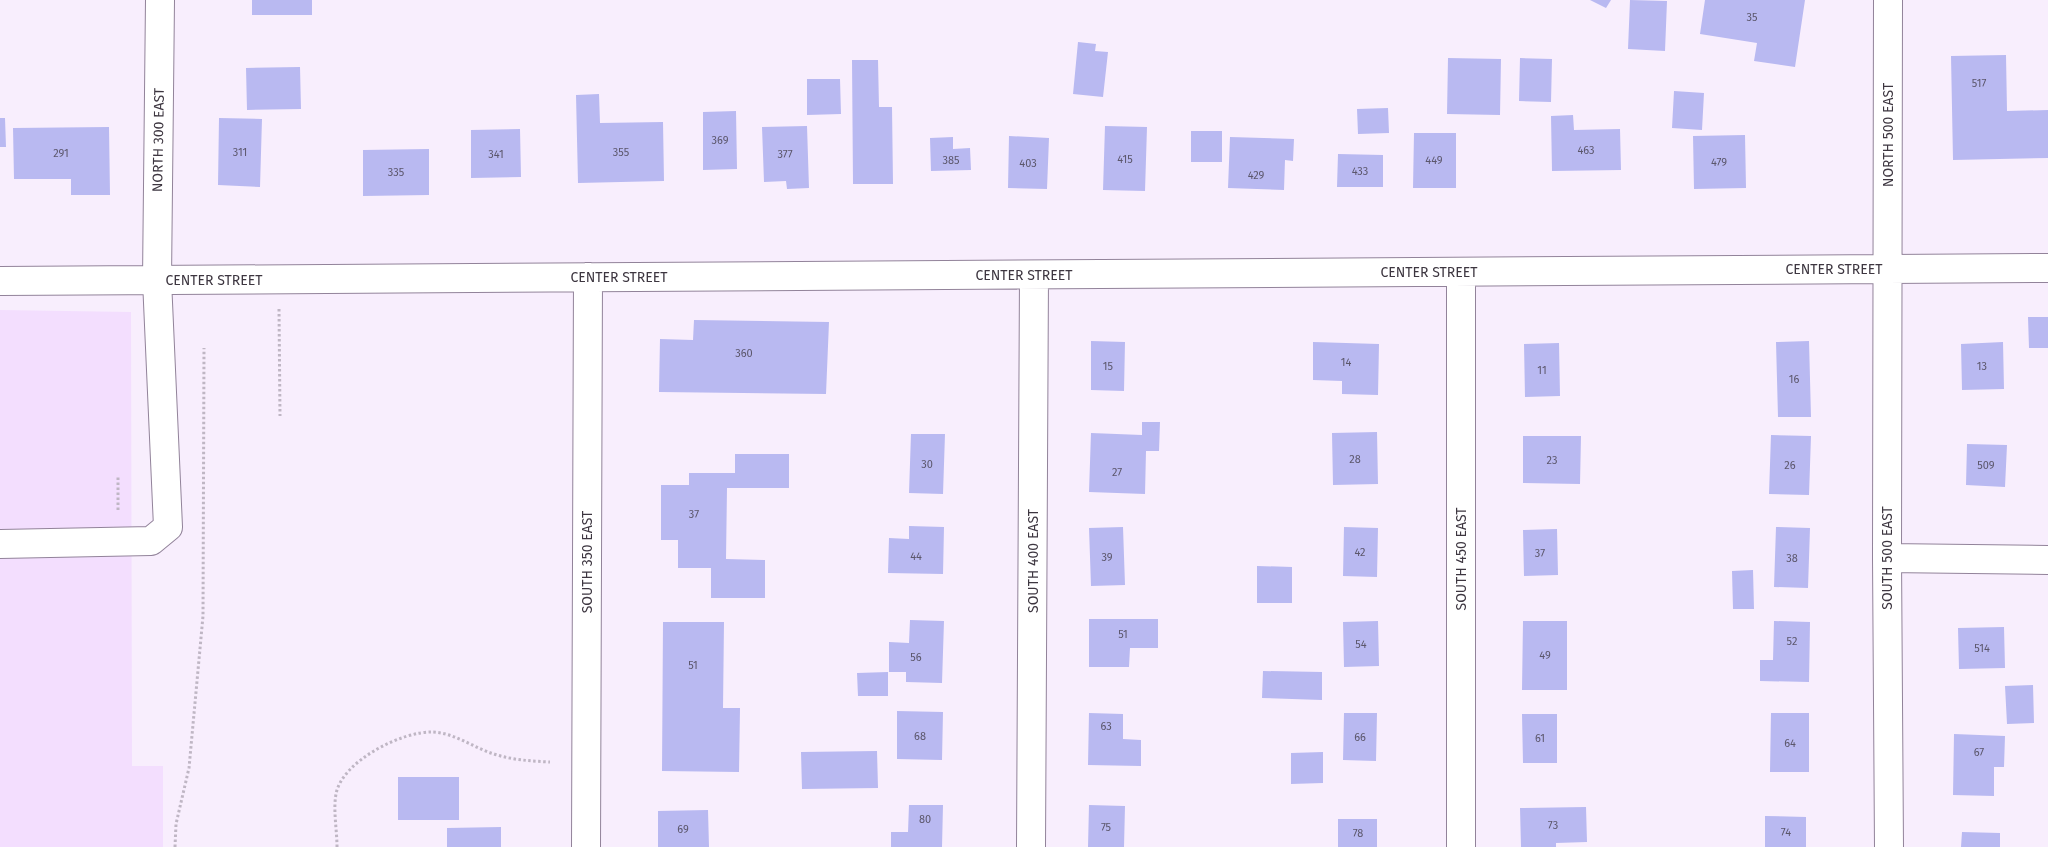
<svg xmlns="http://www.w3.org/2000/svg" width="2048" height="847" font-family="'Fira Sans',sans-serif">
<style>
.built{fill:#f3defe}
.building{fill:#b9b9f1}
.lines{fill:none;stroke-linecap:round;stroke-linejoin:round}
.minor-casing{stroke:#92839a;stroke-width:30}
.path{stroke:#bfb6c4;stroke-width:3;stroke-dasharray:2.5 2.5;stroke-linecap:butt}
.minor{stroke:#fff;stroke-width:28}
.labels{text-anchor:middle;stroke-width:4;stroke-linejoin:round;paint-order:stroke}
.number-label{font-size:11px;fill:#5c576c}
.street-label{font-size:14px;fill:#3d3640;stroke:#fff}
</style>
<rect width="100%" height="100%" fill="#f8eefd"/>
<path class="built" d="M0,310l131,2 1,454h31v81h-163z"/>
<path class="building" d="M252,0h60v15h-60z
M1590,0h21l-5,8z
M1630,0l37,1 -2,50 -37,-2z
M1705,0h100l-10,67 -41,-6 3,-18 -57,-9z
M1078,42l18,2 -1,7 13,1 -5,45 -30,-3z
M2006,55l1,56 41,-1v48l-95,2 -2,-104z
M1448,58l53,1 -1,56 -53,-1z
M1520,58l32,1 -1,43 -32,-1z
M852,60h26l1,47h13l1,77h-40z
M300,67l1,42 -54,1 -1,-42z
M807,79h33l1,35 -34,1z
M1674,91l30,2 -2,37 -30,-2z
M599,94l1,29 63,-1 1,59 -86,2 -2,-88z
M1388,108l1,25 -31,1 -1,-25z
M736,111l1,58 -34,1v-58z
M1573,115l1,15 46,-1 1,41 -69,1 -1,-55z
M0,118h5l1,29h-6z
M219,118l43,1 -2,68 -42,-2z
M807,126l2,62 -22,1 -1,-8 -22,1 -2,-55z
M1105,126l42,1 -2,64 -42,-1z
M109,127l1,68h-39v-16h-57l-1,-51z
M520,129l1,48 -50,1v-48z
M1191,131h31v31h-31z
M1414,133h42v55h-43z
M1745,135l1,53 -52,1 -1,-53z
M1009,136l40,2 -2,51 -39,-1z
M953,137v12l17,-1 1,22 -40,1 -1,-33z
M1230,137l64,2 -1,22 -8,-1 -1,30 -56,-2z
M429,149v46l-66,1v-46z
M1338,154l45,1v32h-46z
M2028,317h20v31h-19z
M694,320l135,2 -3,72 -167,-2 1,-53 33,1z
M1091,341l34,1 -1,49 -33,-1z
M1809,341l2,76h-33l-2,-75z
M1313,342l66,2 -1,51 -36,-1v-13l-29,-1z
M2003,342l1,47 -42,1 -1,-46z
M1559,343l1,53 -35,1 -1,-53z
M1142,422h18l-1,29h-13l-1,43 -56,-2 2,-59 51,2z
M1377,432l1,52 -45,1 -1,-52z
M911,434h34l-2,60 -34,-1z
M1771,435l40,1 -2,59 -40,-1z
M1523,436h58l-1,48 -57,-1z
M1967,444l40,1 -2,42 -39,-2z
M735,454h54v34h-62l-1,71 39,1v38h-54v-30h-33v-28h-17v-55h28v-12h46z
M909,526l35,1 -1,47 -55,-1 1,-35 20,1z
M1123,527l2,58 -34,1 -2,-58z
M1344,527l34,1 -1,49 -34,-1z
M1776,527l34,1 -2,60 -34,-1z
M1557,529l1,46 -34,1 -1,-46z
M1257,566l35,1v36h-35z
M1753,570l1,39h-21l-1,-38z
M1089,619h69v29h-28l-1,19h-40z
M910,620l34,1 -2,62 -36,-1v-10h-17v-30l20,1z
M1378,621l1,45 -35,1 -1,-45z
M1523,621h44v69h-45z
M1774,621l36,1 -1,60 -49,-1v-21h13z
M663,622h61l-1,86h17l-1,64 -77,-1z
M2004,627l1,41 -46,1 -1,-41z
M1263,671l59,1v28l-60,-2z
M888,672v24h-30l-1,-23z
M2033,685l1,38 -27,1 -2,-38z
M897,711l46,1 -1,48 -45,-1z
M1089,713l34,1v25l18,1v26l-53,-1z
M1344,713h33l-1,48 -33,-1z
M1771,713h38v59h-39z
M1522,714h35v49h-34z
M1954,734l51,2 -1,31h-10v29l-41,-1z
M877,751l1,37 -76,1 -1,-37z
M1323,752v31l-32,1v-31z
M398,777h61v43h-61z
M909,805h34l-1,42h-51v-15h17z
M1089,805l36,1 -1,41h-36z
M1586,807l1,35 -31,1v4h-35l-1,-39z
M708,810l1,37h-51v-36z
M1765,816l41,1v30h-41z
M1338,819h39v28h-39z
M501,827v20h-54v-19z
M1962,832l38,1v14h-39z"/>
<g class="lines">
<defs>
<path id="minor" d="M1888,0l-1,558 2,289
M1461,272v575
M0,281l2048,-13
M0,544l151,-3 17,-14 -11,-247 3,-280
M1887,558l161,2
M586,847l2,-570
M1031,847l3,-572"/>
</defs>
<use href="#minor" class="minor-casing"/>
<path class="path" d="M279,309l1,107
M118,510v-34
M175,847l1,-23 13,-56 14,-152 1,-268
M337,847c0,-17 -4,-37 -1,-53 6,-33 66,-63 97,-62 22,1 41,16 61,22 18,6 36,7 56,8"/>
<use href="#minor" class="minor"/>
</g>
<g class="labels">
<g class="number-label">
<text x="1752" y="21">35</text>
<text x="1979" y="87">517</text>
<text x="720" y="144">369</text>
<text x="1586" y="154">463</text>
<text x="240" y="156">311</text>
<text x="621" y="156">355</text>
<text x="61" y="157">291</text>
<text x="496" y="158">341</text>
<text x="785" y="158">377</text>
<text x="1125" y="163">415</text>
<text x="951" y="164">385</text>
<text x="1434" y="164">449</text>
<text x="1719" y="166">479</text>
<text x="1028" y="167">403</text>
<text x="1360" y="175">433</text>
<text x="396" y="176">335</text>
<text x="1256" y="179">429</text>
<text x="744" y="357">360</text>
<text x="1346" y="366">14</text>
<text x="1108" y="370">15</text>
<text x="1982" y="370">13</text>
<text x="1542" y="374">11</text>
<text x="1794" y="383">16</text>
<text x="1355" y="463">28</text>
<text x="1552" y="464">23</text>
<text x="927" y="468">30</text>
<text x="1790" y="469">26</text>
<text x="1986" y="469">509</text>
<text x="1117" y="476">27</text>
<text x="694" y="518">37</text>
<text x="1360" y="556">42</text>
<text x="1540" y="557">37</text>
<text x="916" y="560">44</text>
<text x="1107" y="561">39</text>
<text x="1792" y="562">38</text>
<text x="1123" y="638">51</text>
<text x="1792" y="645">52</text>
<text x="1361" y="648">54</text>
<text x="1982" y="652">514</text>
<text x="1545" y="659">49</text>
<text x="916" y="661">56</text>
<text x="693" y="669">51</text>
<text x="1106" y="730">63</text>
<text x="920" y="740">68</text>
<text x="1360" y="741">66</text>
<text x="1540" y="742">61</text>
<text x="1790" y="747">64</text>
<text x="1979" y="756">67</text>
<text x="925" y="823">80</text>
<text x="1553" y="829">73</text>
<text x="1106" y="831">75</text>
<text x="683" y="833">69</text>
<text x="1786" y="836">74</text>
<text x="1358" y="837">78</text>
</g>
<g class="street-label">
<text transform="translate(1888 135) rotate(-90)" y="5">NORTH 500 EAST</text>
<text transform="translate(158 140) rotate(-89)" y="5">NORTH 300 EAST</text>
<text x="1834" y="274">CENTER STREET</text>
<text x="1429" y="277">CENTER STREET</text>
<text x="1024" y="280">CENTER STREET</text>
<text x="619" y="282">CENTER STREET</text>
<text x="214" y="285">CENTER STREET</text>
<text transform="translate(1887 558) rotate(-90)" y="5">SOUTH 500 EAST</text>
<text transform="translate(1461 559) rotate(-90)" y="5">SOUTH 450 EAST</text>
<text transform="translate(1033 561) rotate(-90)" y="5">SOUTH 400 EAST</text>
<text transform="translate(587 562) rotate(-90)" y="5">SOUTH 350 EAST</text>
</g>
</g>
</svg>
